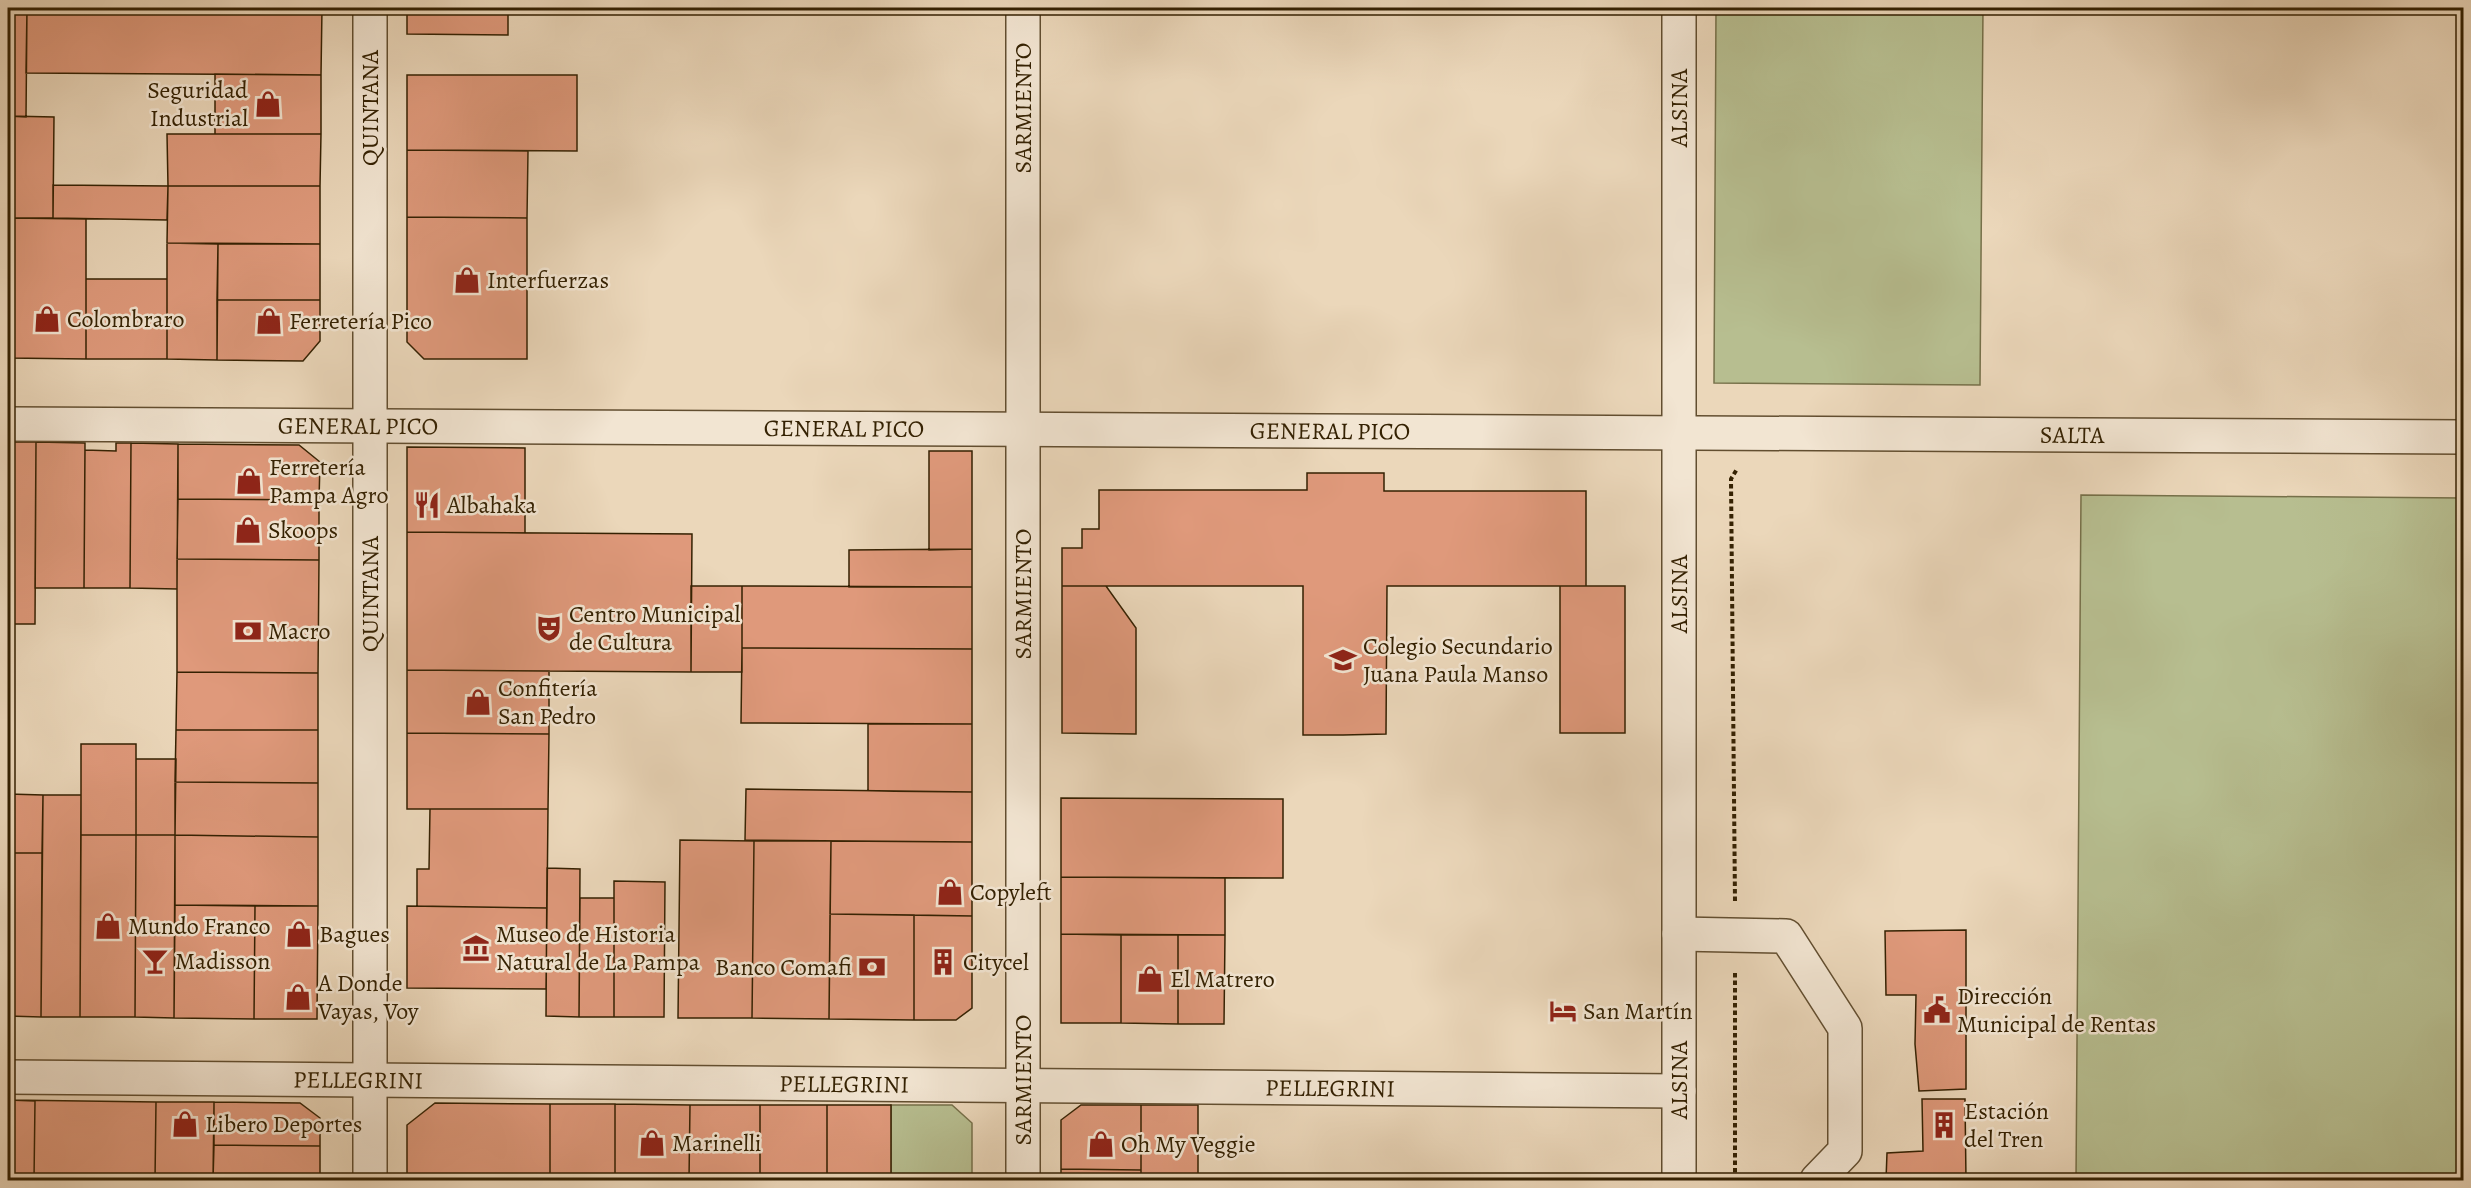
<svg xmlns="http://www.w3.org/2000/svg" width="2471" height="1188" font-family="Alegreya,serif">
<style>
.green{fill:#b7be90;stroke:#767049;stroke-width:1.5}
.building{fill:#df997b;stroke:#342102;stroke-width:1.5}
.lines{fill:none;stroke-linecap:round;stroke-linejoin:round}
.minor-casing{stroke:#624e30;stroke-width:36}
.path{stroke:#342102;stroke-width:4;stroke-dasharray:4.5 3;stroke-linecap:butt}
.minor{stroke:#f2e5d2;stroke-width:33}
.labels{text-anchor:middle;stroke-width:5;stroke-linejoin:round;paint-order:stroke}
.poi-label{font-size:24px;fill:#342102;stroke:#f2e5d2;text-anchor:start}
.street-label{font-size:24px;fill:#342102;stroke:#f2e5d2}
</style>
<rect width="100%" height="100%" fill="#ebd7ba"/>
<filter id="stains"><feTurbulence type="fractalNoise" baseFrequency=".00333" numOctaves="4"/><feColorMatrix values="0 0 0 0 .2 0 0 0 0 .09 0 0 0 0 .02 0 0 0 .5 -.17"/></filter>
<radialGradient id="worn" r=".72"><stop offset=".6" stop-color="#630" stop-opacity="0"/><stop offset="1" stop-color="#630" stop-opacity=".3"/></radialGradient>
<path class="green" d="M1716,8h267l-3,377 -266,-2z
M2081,495l382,3v682h-387z
M891,1105h61l20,18v57h-81z"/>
<path class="building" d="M8,8h19l-1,109 -18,-1z
M27,8h295l-1,67 -295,-2z
M407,8h101v27l-101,-1z
M215,74l106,1v59h-106z
M407,75h170v76l-170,-1z
M8,116l46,1 -1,101h-45z
M167,134h154l-1,52h-152z
M407,150l121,1 -1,67 -120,-1z
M53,185l115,1 -1,34 -114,-2z
M168,186h152v58l-153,-1z
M407,217l120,1v141h-103l-17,-17z
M8,218l78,1v140l-78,-1z
M167,243l51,1 -1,116 -50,-1z
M218,244h102v56h-103z
M86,279h81v80h-81z
M217,300h103v41l-17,20 -86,-1z
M8,442h28l-1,182h-27z
M36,442l49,1 -1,145h-49z
M116,443h15l-1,145h-46l1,-138 31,1z
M131,443l47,1 -1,145 -47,-1z
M178,444l121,1 21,17 -1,38 -141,-1z
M407,447l118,1v85l-118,-1z
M929,451h43v98l-43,1z
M1307,473h77v18h202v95h-199l-1,148 -43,1h-40v-149h-241v-38h20v-19h17v-39h208z
M178,499l141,1v60l-142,-1z
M407,532l285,2 -1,138 -284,-2z
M972,549v38h-123v-37z
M177,559l142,1 -1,113 -141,-1z
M691,586h51v86h-51z
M742,586l230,1v62l-230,-1z
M1062,586h44l30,42v106l-74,-1z
M1560,586h65v147h-65z
M742,648l230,1v75l-231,-1z
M407,670l142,1v63l-142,-1z
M177,672l141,1v57h-142z
M868,724h104v68l-104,-1z
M176,730h142v53l-143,-1z
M407,733l142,1 -1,75h-141z
M81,744h55v91h-55z
M136,759h40l-1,76h-39z
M175,782l143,1v54l-143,-2z
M746,789l226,3v50l-227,-2z
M8,794l35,1 -1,58h-34v13z
M43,795h38l-1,222h-39z
M1061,798l222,1v79l-222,-1z
M430,809h118l-1,99 -130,-2v-37h12z
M81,835h55l-1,182h-55z
M136,835h39l-1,183 -39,-1z
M175,835l143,2v69l-143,-1z
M680,840l74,1 -2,177h-74z
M754,841h77l-2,178 -77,-1z
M831,841l141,1v74l-142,-2z
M8,853h34l-1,164 -33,-1z
M547,868l33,1 -1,148 -33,-1z
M1061,877l164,1v57l-164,-1z
M614,881l51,1 -1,135h-50z
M580,898h34v119h-35z
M175,905l80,1 -1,113 -80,-1z
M255,906h63l-1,113h-63z
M407,906l140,2 -1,81 -139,-1z
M830,914l84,1v105l-85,-1z
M914,915l58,1v92l-16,12h-42z
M1966,930v159l-47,2 -4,-47 1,-49h-30l-1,-64z
M1061,934l60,1v88h-60z
M1121,935h57v89l-57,-1z
M1178,935h47l-1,89h-46z
M1922,1099h43l1,81h-80l1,-27 36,-2z
M8,1100l148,2 -1,78h-147z
M8,1100l27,1 -1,79h-26z
M156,1102h58l-1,78h-58z
M214,1102l86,1 20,15v28l-106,-1z
M435,1103l115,1v76h-143v-55z
M550,1104h65v76h-65z
M615,1104l75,1 -1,75h-74z
M690,1105h70v75h-71z
M760,1105h67v75h-67z
M827,1105h64v75h-64z
M1081,1105h60v65l-80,-1v-49z
M1141,1105h57v75h-57z
M214,1145l106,1v34h-107z
M1061,1169l80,1v10h-80z"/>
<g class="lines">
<defs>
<g id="minor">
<path d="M370,8v1172"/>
<path d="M1023,8v1172"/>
<path d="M1679,8v1172"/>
<path id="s1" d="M8,424l2456,13"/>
<path d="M1679,934l107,2 59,92v123l-28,29"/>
<path id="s2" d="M8,1077l1671,14"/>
</g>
</defs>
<use href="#minor" class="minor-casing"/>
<path class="path" d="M1735,901l-4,-422 6,-10
M1735,1180v-208"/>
<use href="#minor" class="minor"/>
</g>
<defs>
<symbol id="shop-bare" viewBox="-9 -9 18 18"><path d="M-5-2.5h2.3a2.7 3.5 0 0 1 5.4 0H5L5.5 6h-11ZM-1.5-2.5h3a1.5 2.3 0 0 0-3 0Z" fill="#8f2418" stroke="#f2e5d2" stroke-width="2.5" paint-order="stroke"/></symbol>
<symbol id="restaurant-bare" viewBox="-9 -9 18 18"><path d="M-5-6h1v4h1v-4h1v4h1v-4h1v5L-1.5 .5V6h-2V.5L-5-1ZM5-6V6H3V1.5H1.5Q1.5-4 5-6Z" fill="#8f2418" stroke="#f2e5d2" stroke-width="2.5" paint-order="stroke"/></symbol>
<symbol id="theatre-bare" viewBox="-9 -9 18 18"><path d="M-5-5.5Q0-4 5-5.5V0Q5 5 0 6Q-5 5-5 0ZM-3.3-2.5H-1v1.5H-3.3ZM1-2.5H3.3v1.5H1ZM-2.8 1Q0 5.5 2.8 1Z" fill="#8f2418" stroke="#f2e5d2" stroke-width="2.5" paint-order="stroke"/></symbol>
<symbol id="bank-bare" viewBox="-9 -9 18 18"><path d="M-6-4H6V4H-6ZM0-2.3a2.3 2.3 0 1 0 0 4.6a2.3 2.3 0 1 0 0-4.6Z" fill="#8f2418" stroke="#f2e5d2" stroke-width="2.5" paint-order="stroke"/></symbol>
<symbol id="school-bare" viewBox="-9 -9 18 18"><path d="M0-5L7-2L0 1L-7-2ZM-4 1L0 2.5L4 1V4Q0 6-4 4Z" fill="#8f2418" stroke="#f2e5d2" stroke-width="2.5" paint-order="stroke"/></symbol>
<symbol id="museum-bare" viewBox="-9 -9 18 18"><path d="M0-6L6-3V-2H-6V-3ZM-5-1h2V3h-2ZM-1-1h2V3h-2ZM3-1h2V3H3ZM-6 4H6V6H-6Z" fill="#8f2418" stroke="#f2e5d2" stroke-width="2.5" paint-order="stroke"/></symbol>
<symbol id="bar-bare" viewBox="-9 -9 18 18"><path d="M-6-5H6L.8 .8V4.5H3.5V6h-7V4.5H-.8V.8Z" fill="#8f2418" stroke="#f2e5d2" stroke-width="2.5" paint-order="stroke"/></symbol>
<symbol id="building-bare" viewBox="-9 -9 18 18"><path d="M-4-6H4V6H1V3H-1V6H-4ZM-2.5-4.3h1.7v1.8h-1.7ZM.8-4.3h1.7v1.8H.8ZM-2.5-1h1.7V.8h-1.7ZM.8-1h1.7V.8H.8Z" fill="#8f2418" stroke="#f2e5d2" stroke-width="2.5" paint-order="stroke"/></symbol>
<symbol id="civic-bare" viewBox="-9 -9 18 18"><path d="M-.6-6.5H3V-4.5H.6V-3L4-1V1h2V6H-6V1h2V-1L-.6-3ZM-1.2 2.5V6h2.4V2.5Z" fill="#8f2418" stroke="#f2e5d2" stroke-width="2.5" paint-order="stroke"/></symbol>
<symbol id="hotel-bare" viewBox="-9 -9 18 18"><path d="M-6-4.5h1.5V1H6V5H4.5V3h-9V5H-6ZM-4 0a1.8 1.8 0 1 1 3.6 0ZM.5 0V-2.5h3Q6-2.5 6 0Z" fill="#8f2418" stroke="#f2e5d2" stroke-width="2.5" paint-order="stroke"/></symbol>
</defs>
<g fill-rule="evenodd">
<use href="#shop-bare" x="249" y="85" width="38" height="38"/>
<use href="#shop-bare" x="448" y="261" width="38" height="38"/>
<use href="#shop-bare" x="28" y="300" width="38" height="38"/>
<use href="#shop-bare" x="250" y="302" width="38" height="38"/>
<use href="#shop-bare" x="230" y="462" width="38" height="38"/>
<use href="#restaurant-bare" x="408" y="486" width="38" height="38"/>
<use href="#shop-bare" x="229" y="511" width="38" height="38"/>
<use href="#theatre-bare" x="530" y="609" width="38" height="38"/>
<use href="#bank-bare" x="229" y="612" width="38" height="38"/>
<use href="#school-bare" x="1324" y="641" width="38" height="38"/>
<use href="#shop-bare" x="459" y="683" width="38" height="38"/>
<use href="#shop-bare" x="931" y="873" width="38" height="38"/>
<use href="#shop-bare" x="89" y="907" width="38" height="38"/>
<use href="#shop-bare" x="280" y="915" width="38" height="38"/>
<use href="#museum-bare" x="457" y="929" width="38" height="38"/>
<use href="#bar-bare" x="136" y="942" width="38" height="38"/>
<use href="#building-bare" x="924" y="943" width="38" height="38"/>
<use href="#bank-bare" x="853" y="948" width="38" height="38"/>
<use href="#shop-bare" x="1131" y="960" width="38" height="38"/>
<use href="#shop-bare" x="279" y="978" width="38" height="38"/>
<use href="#civic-bare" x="1918" y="991" width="38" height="38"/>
<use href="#hotel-bare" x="1544" y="992" width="38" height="38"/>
<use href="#shop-bare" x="166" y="1105" width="38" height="38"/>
<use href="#building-bare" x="1925" y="1106" width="38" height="38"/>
<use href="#shop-bare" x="633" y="1124" width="38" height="38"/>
<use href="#shop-bare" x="1082" y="1125" width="38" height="38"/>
</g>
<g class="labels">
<g class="poi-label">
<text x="248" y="98" text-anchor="end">Seguridad<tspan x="248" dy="28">Industrial</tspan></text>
<text x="487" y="288">Interfuerzas</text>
<text x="67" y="327">Colombraro</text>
<text x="289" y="329">Ferretería Pico</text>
<text x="269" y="475">Ferretería<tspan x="269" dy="28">Pampa Agro</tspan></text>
<text x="447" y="513">Albahaka</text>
<text x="268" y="538">Skoops</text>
<text x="569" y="622">Centro Municipal<tspan x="569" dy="28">de Cultura</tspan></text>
<text x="268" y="639">Macro</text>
<text x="1363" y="654">Colegio Secundario<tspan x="1363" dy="28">Juana Paula Manso</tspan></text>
<text x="498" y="696">Confitería<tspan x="498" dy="28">San Pedro</tspan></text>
<text x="970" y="900">Copyleft</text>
<text x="128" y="934">Mundo Franco</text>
<text x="319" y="942">Bagues</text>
<text x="496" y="942">Museo de Historia<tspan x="496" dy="28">Natural de La Pampa</tspan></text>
<text x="175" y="969">Madisson</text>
<text x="963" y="970">Citycel</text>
<text x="852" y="975" text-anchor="end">Banco Comafi</text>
<text x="1170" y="987">El Matrero</text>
<text x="318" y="991">A Donde<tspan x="318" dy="28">Vayas, Voy</tspan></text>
<text x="1957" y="1004">Dirección<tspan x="1957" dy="28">Municipal de Rentas</tspan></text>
<text x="1583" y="1019">San Martín</text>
<text x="1964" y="1119">Estación<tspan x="1964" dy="28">del Tren</tspan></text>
<text x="205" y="1132">Libero Deportes</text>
<text x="672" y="1151">Marinelli</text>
<text x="1121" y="1152">Oh My Veggie</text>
</g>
<g class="street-label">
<text transform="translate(370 108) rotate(-90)" y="8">QUINTANA</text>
<text transform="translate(1023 108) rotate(-90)" y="8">SARMIENTO</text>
<text transform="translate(1679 108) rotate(-90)" y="8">ALSINA</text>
<text dy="8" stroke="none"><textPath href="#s1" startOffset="350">GENERAL PICO</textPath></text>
<text dy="8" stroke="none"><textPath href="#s1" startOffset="836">GENERAL PICO</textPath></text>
<text dy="8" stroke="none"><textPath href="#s1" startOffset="1322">GENERAL PICO</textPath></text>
<text dy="8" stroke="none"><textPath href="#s1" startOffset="2064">SALTA</textPath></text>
<text transform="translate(370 594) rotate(-90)" y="8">QUINTANA</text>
<text transform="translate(1023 594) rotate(-90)" y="8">SARMIENTO</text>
<text transform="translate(1679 594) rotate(-90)" y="8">ALSINA</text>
<text dy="8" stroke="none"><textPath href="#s2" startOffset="350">PELLEGRINI</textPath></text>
<text transform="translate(1023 1080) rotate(-90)" y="8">SARMIENTO</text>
<text transform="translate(1679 1080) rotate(-90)" y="8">ALSINA</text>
<text dy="8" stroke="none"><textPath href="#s2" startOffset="836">PELLEGRINI</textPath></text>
<text dy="8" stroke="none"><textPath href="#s2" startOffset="1322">PELLEGRINI</textPath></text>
</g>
</g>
<rect width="2471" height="1188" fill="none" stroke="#ebd7ba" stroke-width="30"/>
<rect x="9" y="9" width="2453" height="1170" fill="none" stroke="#342102" stroke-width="3"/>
<rect x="15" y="15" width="2441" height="1158" fill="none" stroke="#342102" stroke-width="1.5"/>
<rect width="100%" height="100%" filter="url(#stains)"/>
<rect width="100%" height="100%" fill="url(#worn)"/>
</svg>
